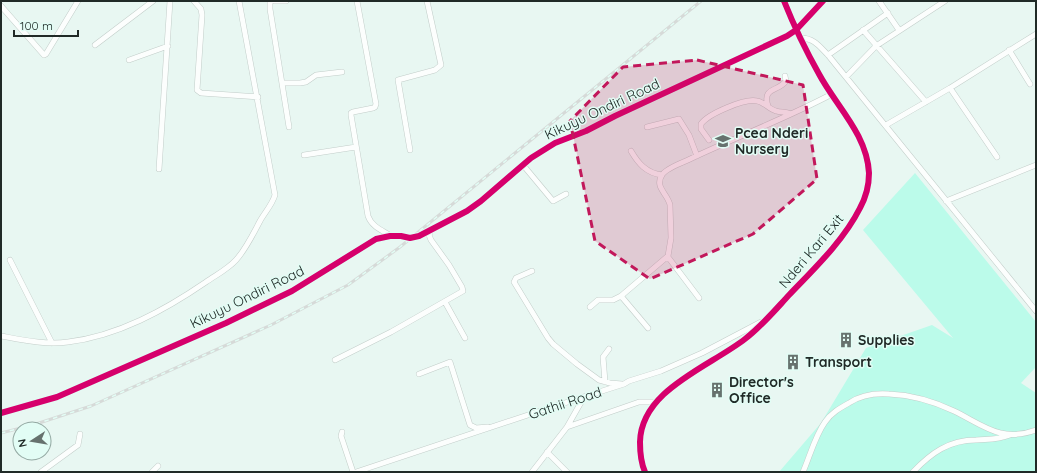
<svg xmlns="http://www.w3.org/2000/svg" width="1037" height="473" font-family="Quicksand,sans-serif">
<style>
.green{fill:#bbfbea}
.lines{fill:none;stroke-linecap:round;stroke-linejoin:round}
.minor-casing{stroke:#c2cdc9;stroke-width:6}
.minor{stroke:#fcfefd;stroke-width:5}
.rail-casing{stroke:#d6dad8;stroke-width:3}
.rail{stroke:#e2fdf5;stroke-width:1.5;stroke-dasharray:4.5;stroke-linecap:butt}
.cycleway-casing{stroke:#e2fdf5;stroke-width:8}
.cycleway{stroke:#d6006c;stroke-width:6}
.marked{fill:#c2185b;fill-opacity:0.2;stroke:#c2185b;stroke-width:3;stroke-dasharray:8 5;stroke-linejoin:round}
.labels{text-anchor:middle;stroke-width:3;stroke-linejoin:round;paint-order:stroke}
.street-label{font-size:14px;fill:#202a27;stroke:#e2fdf5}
.poi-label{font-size:14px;font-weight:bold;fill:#202a27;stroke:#e2fdf5;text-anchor:start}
</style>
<rect width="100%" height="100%" fill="#e8f7f2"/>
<path class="green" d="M915,173l121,149v45l-15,16 15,10v79h-257l42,-49 45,-75 66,-23 21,13 -90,-108z"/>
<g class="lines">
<defs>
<path id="minor" d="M194,1l7,8 1,6 -5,75 4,3 57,4
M270,1v8l19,118
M274,1h12
M357,1l19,103 -1,3 -2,1 -20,4 -2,1v2l17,101c4,11 14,14 23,20
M879,1l20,29
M1,6l43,49 2,-1 32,-53
M863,30l63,72
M801,38c13,0 19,9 27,17l208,256
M95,45l58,-44
M1009,50l21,34
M828,55l60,-42
M129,60l39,-14
M846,77l30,-31 69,-45
M282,83h18l6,-1 10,-7 26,-3
M950,88l47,69
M768,106c-6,-19 10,-14 18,-25l-1,-5
M886,125l64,-37 86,-54
M647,127l32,-8 10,16 8,21
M709,140l-8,-11v-5c7,-10 44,-26 56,-23 7,1 12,8 19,10 5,2 9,0 15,3
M410,150l-12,-70 37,-10 6,-5 -14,-64
M631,151c7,12 15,22 31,24
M304,155l52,-8
M523,165l30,36 13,-7
M159,169l11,-168
M946,201l90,-36
M668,257l31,41
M10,260l42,83
M532,271l-16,7 -2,4 34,56 5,6 24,20 22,16 11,3 12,1
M621,296l27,32
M445,302l20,36
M590,307l8,-7h15l8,-4 47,-40 3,-18 -1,-33c-2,-11 -16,-18 -8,-30 3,-6 19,-12 26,-15 48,-23 97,-41 144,-66
M1,336c22,4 44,9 67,6 50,-6 97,-32 138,-60 10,-7 22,-13 30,-22 10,-11 17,-26 24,-39 5,-9 12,-16 15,-26l-36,-194
M335,360l56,-28 72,-41 -1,-4 -13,-22 -18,-25 -2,-5 2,-5
M419,374l31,-12 20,63 6,3 12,-1
M605,382l-2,-25 6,-8
M1,413l56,-16 169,-74 66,-32 84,-52 14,-3h11l9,2 9,-2 48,-25 14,-10 50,-43 24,-15 31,-12 29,-15 172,-80 9,-6 27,-29
M567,427l72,-25h17
M342,432l-1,4 12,36
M547,452l20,20
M41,472l37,-27 2,-11
M152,472l6,-6
M356,472l193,-64 75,-24 5,-3 32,-10 41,-18 59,-31
M532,472l35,-45 17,-30
M645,472c-4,-9 -5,-19 -5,-30 1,-52 69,-75 105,-103 17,-13 31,-30 45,-45 25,-26 54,-54 70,-86 6,-11 9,-23 9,-35 -2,-39 -33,-67 -50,-99 -13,-23 -25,-48 -35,-73
M803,472c7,-16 12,-36 22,-50 6,-9 15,-14 24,-19 12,-8 26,-10 40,-9 23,1 44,7 65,17 29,14 47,32 82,19
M913,472c18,-19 36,-32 63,-32 14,-1 21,0 34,-5"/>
</defs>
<use href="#minor" class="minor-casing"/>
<use href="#minor" class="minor"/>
<defs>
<path id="rail" d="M1,433l32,-8 58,-19 180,-81 77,-40 52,-38 301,-246"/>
</defs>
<use href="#rail" class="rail-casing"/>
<use href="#rail" class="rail"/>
<defs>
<path id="cycleway" d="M1,413l56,-16 169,-74 66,-32 84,-52 14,-3h11l9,2 9,-2 48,-25 14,-10 50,-43 24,-15 31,-12 29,-15 172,-80 9,-6 27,-29
M645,472c-4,-9 -5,-19 -5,-30 1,-52 69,-75 105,-103 17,-13 31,-30 45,-45 25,-26 54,-54 70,-86 6,-11 9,-23 9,-35 -2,-39 -33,-67 -50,-99 -13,-23 -25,-48 -35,-73"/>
</defs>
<use href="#cycleway" class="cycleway-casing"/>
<use href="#cycleway" class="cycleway"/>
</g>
<path class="marked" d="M697,60l106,25 14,94 -64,55 -103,45 -55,-38 -25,-120 53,-54z"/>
<defs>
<symbol id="school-bare" viewBox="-9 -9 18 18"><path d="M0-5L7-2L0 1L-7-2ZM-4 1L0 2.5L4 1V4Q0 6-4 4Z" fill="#66726e" stroke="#e2fdf5" stroke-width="2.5" paint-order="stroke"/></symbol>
<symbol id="building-bare" viewBox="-9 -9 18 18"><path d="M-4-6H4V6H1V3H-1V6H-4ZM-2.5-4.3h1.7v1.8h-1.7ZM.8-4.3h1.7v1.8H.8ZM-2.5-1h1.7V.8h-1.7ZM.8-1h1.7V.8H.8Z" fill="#66726e" stroke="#e2fdf5" stroke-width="2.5" paint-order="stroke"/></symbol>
</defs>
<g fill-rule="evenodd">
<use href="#school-bare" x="712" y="130" width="22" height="22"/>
<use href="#building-bare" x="835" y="329" width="22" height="22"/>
<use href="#building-bare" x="782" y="351" width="22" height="22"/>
<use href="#building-bare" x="706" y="379" width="22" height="22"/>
</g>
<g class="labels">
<g class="street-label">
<text transform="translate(602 109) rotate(-25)" y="5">Kikuyu Ondiri Road</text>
<text transform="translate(811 251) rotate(-50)" y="5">Nderi Kari Exit</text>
<text transform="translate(247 297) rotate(-26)" y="5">Kikuyu Ondiri Road</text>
<text transform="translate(565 403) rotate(-18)" y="5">Gathii Road</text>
</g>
<g class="poi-label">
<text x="735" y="138">Pcea Nderi<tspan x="735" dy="16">Nursery</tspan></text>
<text x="858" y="345">Supplies</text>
<text x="805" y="367">Transport</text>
<text x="729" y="387">Director's<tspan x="729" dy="16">Office</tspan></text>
</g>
</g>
<rect width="1037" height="473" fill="none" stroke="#202a27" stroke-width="4"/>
<g transform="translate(32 441) rotate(258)"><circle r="19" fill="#e2fdf5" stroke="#94a9a3"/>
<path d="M0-3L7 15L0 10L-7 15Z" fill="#66726e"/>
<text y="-6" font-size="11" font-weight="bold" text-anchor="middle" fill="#202a27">N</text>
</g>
<path d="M14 30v6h64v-6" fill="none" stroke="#202a27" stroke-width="2"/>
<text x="20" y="30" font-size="12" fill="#202a27" stroke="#e2fdf5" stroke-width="3" paint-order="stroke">100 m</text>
</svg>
